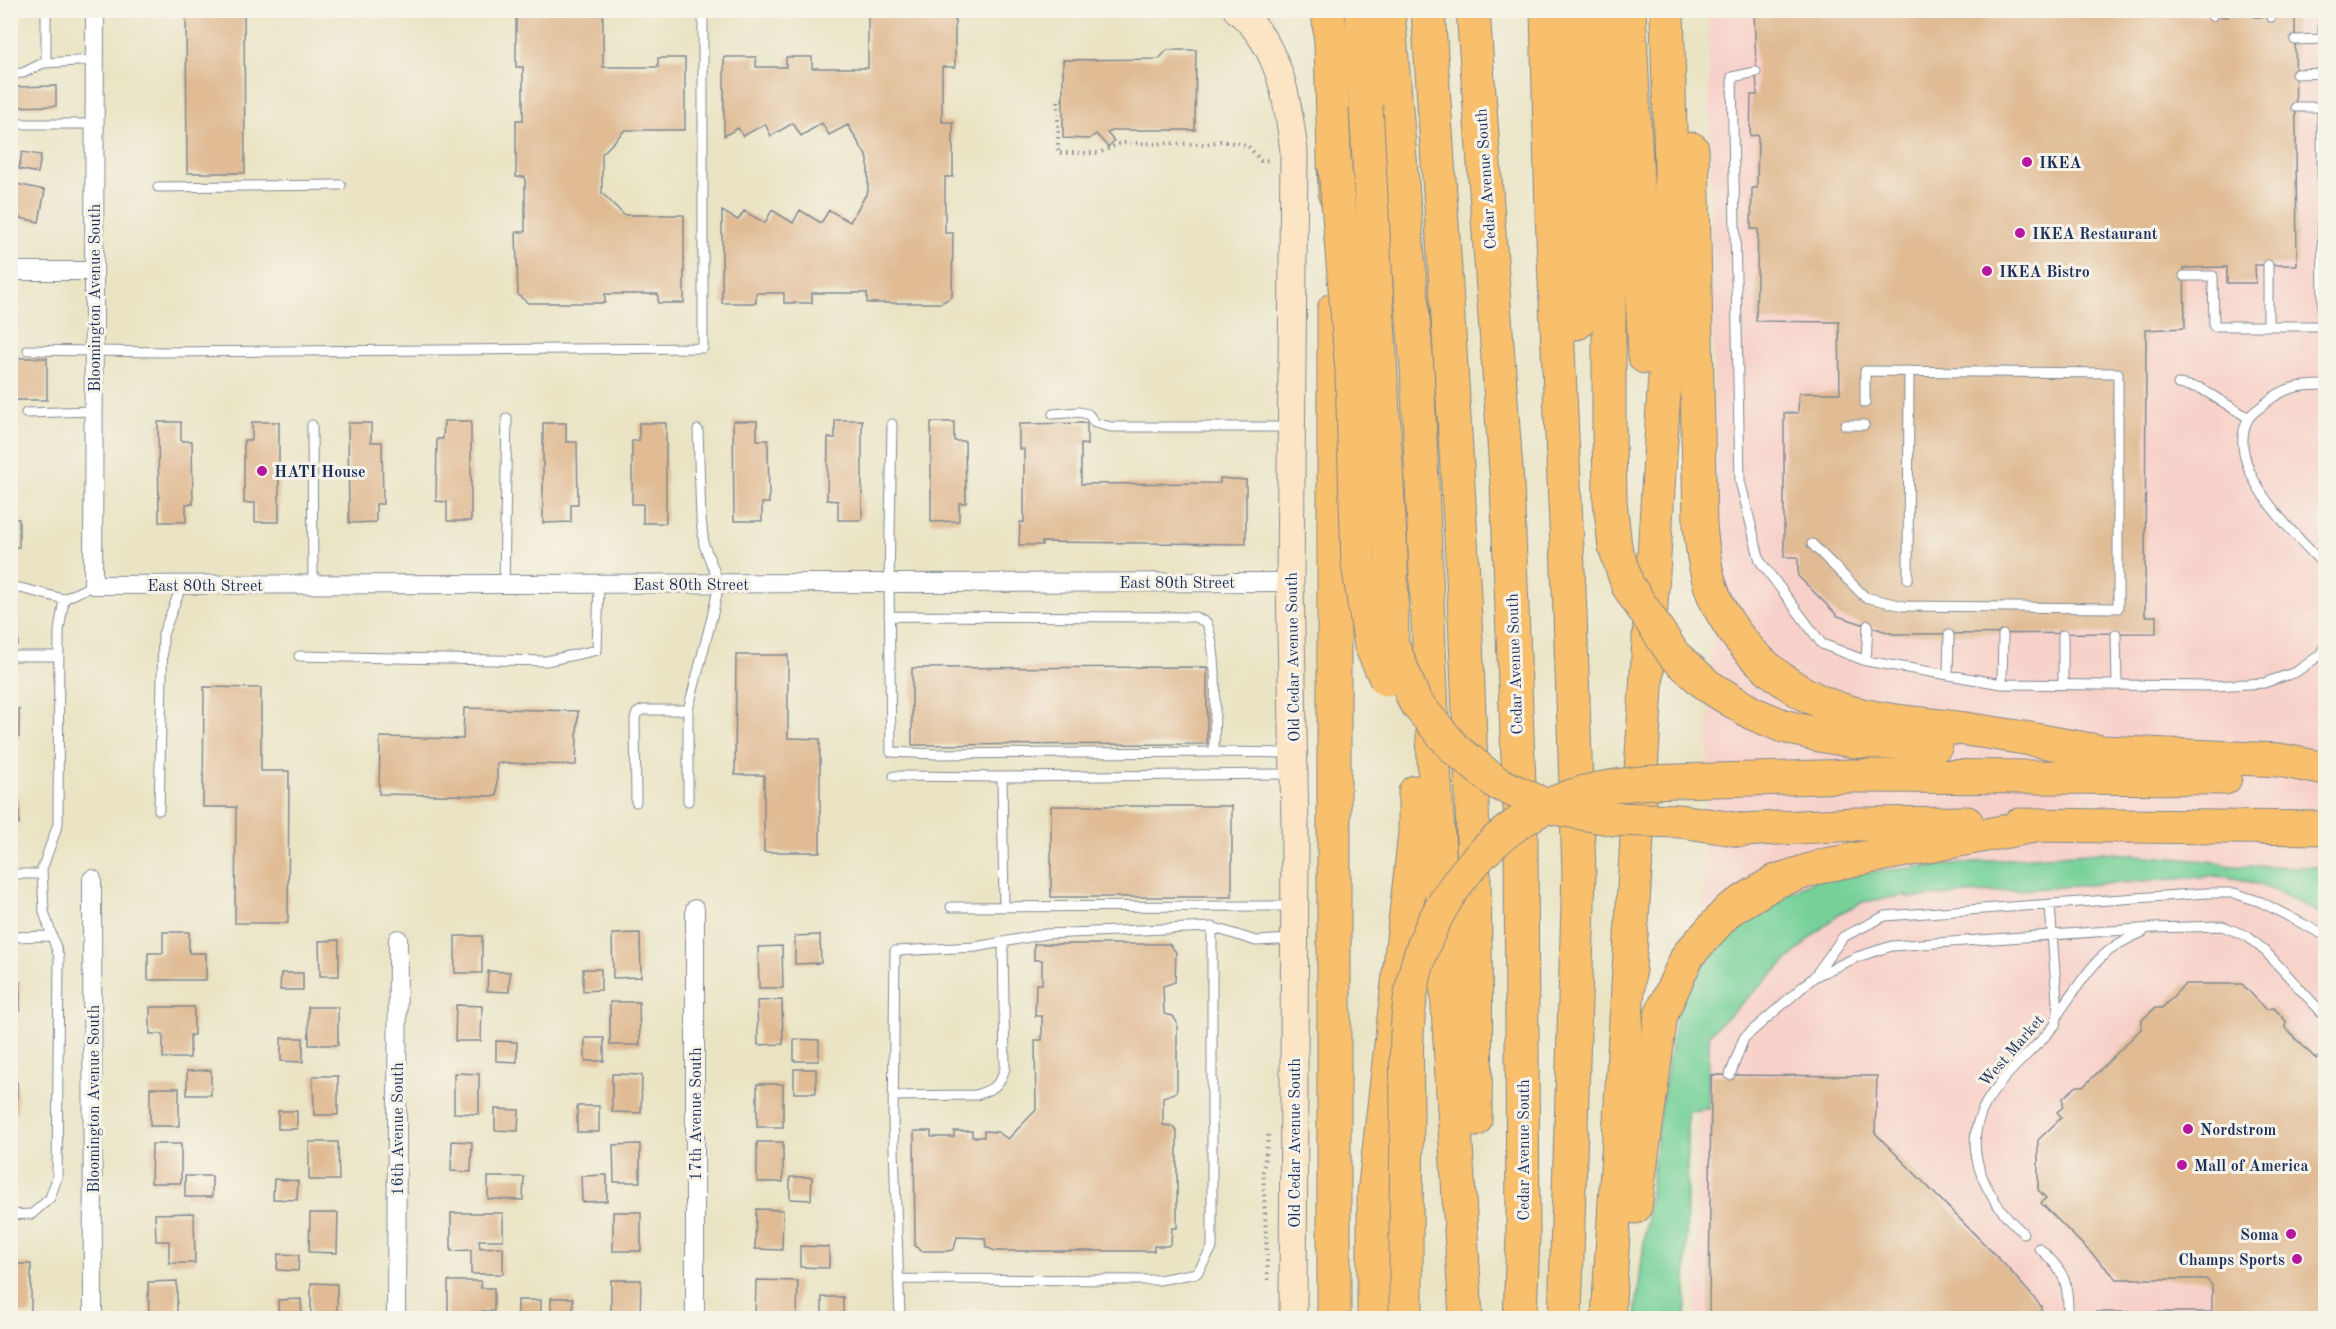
<svg xmlns="http://www.w3.org/2000/svg" width="2336" height="1329" font-family="'Old Standard TT',serif">
<style>
.built{fill:#f7d1c9}
.green{fill:#76d198;stroke:#48807b;stroke-width:1.5}
.building{fill:#e0bb94}
.lines{fill:none;stroke-linecap:round;stroke-linejoin:round}
.lane-casing{stroke:#828a92;stroke-width:11}
.street-casing{stroke:#828a92;stroke-width:20}
.secondary-casing{stroke:#828a92;stroke-width:29}
.highway-casing{stroke:#828a92;stroke-width:35}
.path{stroke:#828a92;stroke-width:4;stroke-dasharray:1.5 4.5;stroke-linecap:butt}
.lane{stroke:#fff;stroke-width:9}
.street{stroke:#fff;stroke-width:18}
.secondary{stroke:#fce5c4;stroke-width:27}
.highway{stroke:#f8bf6c;stroke-width:33}
.highway-bridge-casing{stroke:#828a92;stroke-width:35;stroke-linecap:butt}
.highway-bridge{stroke:#f8bf6c;stroke-width:33}
.poi-dot{fill:#b5179e;stroke:#f7f3e8;stroke-width:2}
.labels{text-anchor:middle;stroke-width:6;stroke-linejoin:round;paint-order:stroke}
.poi-label{font-size:16px;font-weight:bold;fill:#1b2f5e;stroke:#f7f3e8;text-anchor:start}
.street-label{font-size:16px;fill:#1b2f5e;stroke:#f7f3e8}
</style>
<rect width="100%" height="100%" fill="#f7f3e8"/>
<filter id="ink" filterUnits="userSpaceOnUse"><feTurbulence type="fractalNoise" baseFrequency=".0167" numOctaves="2"/><feDisplacementMap in="SourceGraphic" scale="12" xChannelSelector="R" yChannelSelector="G"/><feConvolveMatrix kernelMatrix="1 2 1 2 8 2 1 2 1" color-interpolation-filters="sRGB"/></filter>
<filter id="wash" filterUnits="userSpaceOnUse"><feTurbulence type="fractalNoise" baseFrequency=".008" numOctaves="4" result="noise"/><feDisplacementMap in="SourceGraphic" scale="24" xChannelSelector="R" yChannelSelector="G"/><feGaussianBlur stdDeviation="1.35" result="paint"/><feColorMatrix in="noise" values="0 0 0 0 0 0 0 0 0 0 0 0 0 0 0 0 0 1.4 0 .05"/><feComposite in="paint" operator="in"/></filter>
<g filter="url(#wash)">
<rect width="100%" height="100%" fill="#eae4c5"/>
<path class="built" d="M1708,11h617v1307h-629l2,-292 18,-496z"/>
<path class="green" d="M2101,852l116,10 13,4 95,1v50c-34,-20 -71,-40 -111,-41l-306,22 -2,-3 -43,7 -23,11 -24,20 -107,101 -1,75 -21,2 -1,207h-51l24,-200 18,-107 11,-30 26,-37 31,-28 77,-40 197,-18z"/>
<g id="blocks">
<path class="building" d="M10,10h3v34h-3z
M186,10h58l1,163h-58z
M516,10h87v57h55v-9h27v72h-60l-23,24v39l22,22h60v88h-26v-9h-53v9h-77l-10,-8 -2,-63h9v-55h-9v-57h7v-53h-7z
M868,10l87,2v55h-13v55h11v55h-8v56h8l-1,64 -11,6h-74v-10h-55v10h-28v-10h-28v10h-34v-92l16,9 6,-9 21,12 7,-13 21,13 7,-13 21,13 8,-13 21,12 18,-31v-32l-20,-34 -19,10 -7,-12 -21,13 -8,-13 -22,13 -6,-12 -22,12 -5,-8 -14,8v-79h32v10h30v-10h26v11h56z
M1754,10h416l-1,5 59,2v-7h26v7h41l2,248h-42l1,18h-29v-16l-43,1 1,60 -39,2 -1,286h11v17l-263,1 -55,-18 -40,-40v-19h-14v-144h14l1,-20h41l-1,-71 -83,-1 2,-92h-7l1,-41h5l1,-53 -8,1 1,-41h6z
M1167,50h29l-1,80h-80l-8,3 7,8 -6,6 -12,-13 -7,5 -26,-1v-78l96,-1z
M56,86v20l-46,1v-20z
M22,152l19,3 -3,18 -19,-4z
M12,183l33,7 -6,32 -29,-6z
M10,358h37v42h-37z
M835,420h27v100h-24v-19l-11,-1 1,-62h7z
M444,421h27v100h-24v-19l-11,-1 1,-62h6z
M733,421h24v19h11l1,63h-7v18h-28z
M158,422h23v19h11l1,63h-7v18h-27z
M252,422h27v100h-24v-19h-11v-63h8z
M931,422h23v19h11l1,62h-7v18l-28,1z
M348,423h23v19h11l1,62h-7v18l-27,1z
M543,423h23v19h11l1,62h-7v18l-28,1z
M639,423h27v100h-23v-19h-11v-63h7z
M1087,423v22l-6,-1v40l139,-1v-5l26,2v64l-204,-2v3h-23l1,-23h4v-73h-5v-25z
M10,519h9v28h-9z
M10,602h8v43h-8z
M736,655h52v83l32,1v113h-56v-77h-29z
M1207,667v77l-295,1v-77z
M204,687l57,1v83h28l-1,152h-53l1,-116h-33z
M464,708l114,3 -2,54 -79,-2v33l-118,-2 1,-57 83,2z
M19,709v28l-9,1v-28z
M10,798h9v26h-9z
M1051,806h181v91h-181z
M163,932h26v21h17v27h-58v-27h15z
M640,933l1,44 -28,1 -1,-44z
M820,935l1,28 -26,1v-28z
M455,936h27v37h-27z
M339,940v36h-19l-1,-35z
M1034,944h135l7,8 -1,30 -12,4 1,28 9,2 4,7v66l-2,4 -12,4v28l9,1 5,6v96h-5l-1,15 -3,3h-14v5h-159l-9,-4 -1,-9 -28,-1 -3,12 -5,2h-28l-6,-5 -1,-115h17v6h23v-6h18v6h12v-6l14,1 10,7 28,-29 -1,-70h7v-24h-7l1,-32h6v-24h-8z
M782,946l1,42h-24l-1,-41z
M583,969h18v21l-18,1z
M488,971l22,1 -1,20 -22,-1z
M281,973h22v17h-23z
M10,982h10v29h-10z
M2185,984h57l24,25 8,-1 12,13 -1,7 31,31 10,-8v267h-229v-6h115v-27l-6,-6h-89l-76,-76 5,-5 -8,-8v-50l23,-22 -4,-6 6,-5v-9l14,-12h7l57,-57 1,-9 13,-12h7z
M782,1000l1,44 -25,1 -1,-44z
M610,1002h29l1,43h-30z
M456,1005l26,1 -1,35h-26z
M150,1007h44v28h-4v23h-27v-24h-13z
M308,1007h30v38h-29z
M281,1038h22v24l-22,-1z
M585,1038h19v23h-19z
M794,1039l25,1v21h-25z
M496,1041l21,1v20l-21,-1z
M794,1069h22v24h-22z
M211,1070v25h-24v-24z
M454,1073l25,1v40l-25,-1z
M612,1074l30,1 -1,38 -29,-1z
M1711,1075l166,1 -2,57 132,134 34,39v12h-332z
M313,1076h25v39h-24z
M10,1082h7v31h-7z
M757,1084h26v43h-26z
M150,1088h29v38h-29z
M577,1106h22v26h-22z
M495,1109l24,1 -1,21 -23,-1z
M278,1111h19v18h-19z
M452,1141l20,1 -1,30 -20,-1z
M309,1142h29l1,38h-30z
M757,1142h26v40h-26z
M152,1144h29v39h-30z
M640,1144v38h-26l-1,-37z
M607,1175v26l-25,1 -1,-26z
M185,1176h27v21h-27z
M488,1177h36l-1,23 -35,-1z
M790,1177h22l-1,23 -21,-1z
M274,1179l24,2 -1,19 -24,-1z
M756,1209l27,1 -1,40 -27,-1z
M613,1212h28v39h-28z
M194,1213l1,50h-26v-22h-13l-1,-27z
M310,1213h28l-1,40 -28,-1z
M451,1213h52v27h-24l1,8 23,-1v27h-32v-24l-20,1z
M800,1246l29,1v21l-29,-1z
M278,1254l21,1 -1,16 -21,-1z
M10,1264h21v50h-21z
M611,1280h30l-1,38h-29z
M756,1280l42,1 -1,37h-42z
M177,1281v37h-28l-1,-36z
M448,1281h33v7h13v23h-12v7h-34z
M311,1283l26,1v34h-26z
M822,1297h21v21h-21z
M551,1298h22v20h-22z
M301,1299l1,19h-24v-18z
M518,1300h23v18h-23z"/>
</g>
</g>
<g filter="url(#ink)">
<use href="#blocks" fill-opacity="0" stroke="#828a92" stroke-width="1.5"/>
<g class="lines">
<defs>
<path id="lane" d="M46,10v53
M2271,10v7
M2212,16v-6
M2295,40l28,-1v-29
M1756,72l-24,5 8,404 20,80 62,83 44,17 136,23 212,2 50,-3 32,-11 24,-17 6,-11
M10,74l13,-1 20,-10 52,-3
M2296,74l30,-1
M10,124h85
M158,187l183,-2
M2184,276h29l1,50h109l-1,-219h-26
M2268,326v-61
M28,350l134,2 541,-4v-338
M2178,384l22,4 49,30
M2326,385c-28,0 -43,2 -64,21 -4,3 -11,8 -14,13 -25,50 47,115 78,148
M26,413l67,-2
M1053,414l26,-2 9,2 7,9 16,4h178
M892,424l-3,159 2,169 44,2 279,-2 77,1
M312,425l1,159
M1845,425h19
M1812,544l53,53 38,9 215,2v-235l-253,-2v32
M1908,579l1,-208
M504,584l3,-166
M10,588h10l44,11
M889,616l306,1 12,6c13,40 7,87 7,129
M2116,634l1,51
M10,656h49
M299,656l247,5 51,-11 2,-66
M1866,661l2,-36
M1948,675l1,-40
M2002,684l1,-49
M2063,684v-49
M894,776l108,1 289,-3
M1002,777l2,130
M688,801v-91l25,-97 6,-30 -15,-38 -3,-26 -3,-89
M636,802l-1,-83 2,-6 6,-3h45
M159,810l4,-176 19,-49
M10,874h32
M2050,906l8,108
M951,907l341,-1
M10,937l42,-1
M1816,976l41,-19 35,-11 262,-18 68,-2 25,10 18,15 61,66
M1730,1075l14,-37 70,-61 29,-40 42,-21 321,-23h28l27,9 65,34
M893,1096l83,-1c17,-6 24,-9 29,-27l-2,-125
M10,1215l22,-1 18,-16 7,-20 2,-221 -15,-45 -2,-43 16,-45 1,-193 5,-32 29,-14
M2023,1233c-36,-33 -64,-83 -37,-130 15,-26 41,-47 61,-69l8,-9 3,-11c28,-38 38,-64 85,-82
M2039,1248c28,25 29,35 29,70
M900,1279l259,1 38,-7 15,-25v-321
M900,1318l-7,-198 2,-169 81,-4 70,-13 166,-7 44,14 37,-2"/>
<path id="street" d="M95,10l-2,575 1197,-3
M10,271h84
M92,879l1,439
M695,909v409
M396,1318l2,-379"/>
<path id="secondary" d="M1237,10c43,35 51,90 57,141l-4,431 5,243 -2,493"/>
<path id="highway" d="M1328,10l3,34 4,151
M1362,10l4,96
M1388,10l29,358 18,415 31,535
M1428,10c24,370 52,740 47,1110
M1473,10l34,474 14,350 2,402 -3,82
M1547,10l5,205 18,398 9,259 -14,446
M1629,10l16,347
M1609,18v409
M1692,149l8,375c2,25 6,56 17,79 25,51 74,92 129,108 41,11 84,13 126,19 44,6 87,14 130,22
M1577,323l4,-190 -4,-123
M1783,726l36,9 35,6 82,4
M2081,751l198,9 42,8
M1852,776l373,2
M2019,825l307,3
M1741,830l116,-6 110,-1
M1635,1207l26,-192 27,-60 41,-45 47,-29 50,-16 214,-40
M1334,1318v-1009
M1374,1318v-124l41,-360v-42
M1608,1318l57,-944 6,-203 -4,-161"/>
</defs>
<use href="#lane" class="lane-casing"/>
<use href="#street" class="street-casing"/>
<use href="#secondary" class="secondary-casing"/>
<use href="#highway" class="highway-casing"/>
<path class="path" d="M1063,100h-5v53h41l22,-10 86,1 14,-3 26,4 14,16 8,-1
M1268,1280l-5,-109 6,-39"/>
<use href="#lane" class="lane"/>
<use href="#street" class="street"/>
<use href="#secondary" class="secondary"/>
<use href="#highway" class="highway"/>
<defs>
<path id="highway-bridge" d="M1366,106l25,450 1,88 23,58 39,46 43,35 52,24 65,12 66,2 61,9
M1335,167l17,205 6,192 13,82 15,33
M1609,427l1,74 5,46 13,39 46,69 34,31 44,27 31,13
M1406,1318c0,-66 0,-132 1,-199 0,-42 -3,-88 5,-131 15,-88 85,-173 173,-196 43,-11 88,-11 131,-12 45,-1 90,-3 136,-4"/>
</defs>
<use href="#highway-bridge" class="highway-bridge-casing"/>
<use href="#highway-bridge" class="highway-bridge"/>
</g>
</g>
<g class="poi-dot">
<circle cx="2027" cy="162" r="6"/>
<circle cx="2020" cy="233" r="6"/>
<circle cx="1987" cy="271" r="6"/>
<circle cx="262" cy="471" r="6"/>
<circle cx="2188" cy="1129" r="6"/>
<circle cx="2182" cy="1165" r="6"/>
<circle cx="2291" cy="1234" r="6"/>
<circle cx="2297" cy="1259" r="6"/>
</g>
<g class="labels">
<g class="poi-label">
<text x="2039" y="168">IKEA</text>
<text x="2032" y="239">IKEA Restaurant</text>
<text x="1999" y="277">IKEA Bistro</text>
<text x="274" y="477">HATI House</text>
<text x="2200" y="1135">Nordstrom</text>
<text x="2194" y="1171">Mall of America</text>
<text x="2279" y="1240" text-anchor="end">Soma</text>
<text x="2285" y="1265" text-anchor="end">Champs Sports</text>
</g>
<g class="street-label">
<text transform="translate(1485 179) rotate(-94)" y="6">Cedar Avenue South</text>
<text transform="translate(94 298) rotate(-90)" y="6">Bloomington Avenue South</text>
<text x="1177" y="588">East 80th Street</text>
<text x="691" y="590">East 80th Street</text>
<text x="205" y="591">East 80th Street</text>
<text transform="translate(1292 657) rotate(-91)" y="6">Old Cedar Avenue South</text>
<text transform="translate(1514 664) rotate(-92)" y="6">Cedar Avenue South</text>
<text transform="translate(2011 1050) rotate(-49)" y="6">West Market</text>
<text transform="translate(93 1099) rotate(-90)" y="6">Bloomington Avenue South</text>
<text transform="translate(695 1114) rotate(-90)" y="6">17th Avenue South</text>
<text transform="translate(397 1129) rotate(-90)" y="6">16th Avenue South</text>
<text transform="translate(1294 1143) rotate(-90)" y="6">Old Cedar Avenue South</text>
<text transform="translate(1523 1150) rotate(-90)" y="6">Cedar Avenue South</text>
</g>
</g>
<rect width="2336" height="1329" fill="none" stroke="#f7f3e8" stroke-width="36"/>
</svg>
